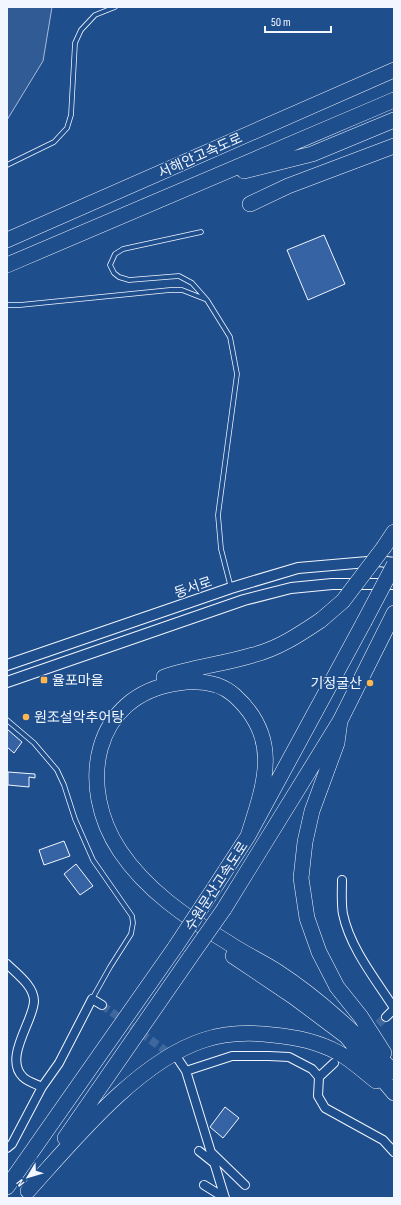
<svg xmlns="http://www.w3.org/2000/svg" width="401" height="1205" font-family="'Sofia Sans Condensed','Noto Sans KR',sans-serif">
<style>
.green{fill:#305b95;stroke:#a8bbd7}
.building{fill:#3563a3;stroke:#f2f6ff}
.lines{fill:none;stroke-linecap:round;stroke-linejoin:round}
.minor-tunnel{stroke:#3f679d;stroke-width:8;stroke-dasharray:8 4;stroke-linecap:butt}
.service-casing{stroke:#f2f6ff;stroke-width:5.5}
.minor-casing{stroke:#f2f6ff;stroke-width:10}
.tertiary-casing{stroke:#f2f6ff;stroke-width:12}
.motorway-casing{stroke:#f2f6ff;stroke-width:16}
.service{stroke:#1f4e8c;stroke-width:4}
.minor{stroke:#1f4e8c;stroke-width:8}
.tertiary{stroke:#1f4e8c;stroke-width:10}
.motorway{stroke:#1f4e8c;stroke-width:15}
.motorway-bridge-casing{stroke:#f2f6ff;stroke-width:16;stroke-linecap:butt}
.motorway-bridge{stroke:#1f4e8c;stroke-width:15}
.poi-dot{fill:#ffb74d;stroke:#1f4e8c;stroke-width:1.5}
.labels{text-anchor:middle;stroke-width:3;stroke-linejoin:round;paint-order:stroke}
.street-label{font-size:14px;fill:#f2f6ff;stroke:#1f4e8c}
.poi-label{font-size:14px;fill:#f2f6ff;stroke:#1f4e8c;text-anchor:start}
</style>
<rect width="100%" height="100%" fill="#1f4e8c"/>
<path class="green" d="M7,7h45l-9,54 -36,59z"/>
<path class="building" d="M324,235l21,49 -37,16 -21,-50z
M7,729l15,13 -8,11 -7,-6z
M8,772l27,2v4l-6,-1v10l-21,-2z
M64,841l6,15 -26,9 -5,-15z
M76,864l17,22 -13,9 -16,-21z
M225,1107l14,11 -16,20 -13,-11z"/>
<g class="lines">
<path class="minor-tunnel" d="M102,1005l71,51
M369,1032l17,-15"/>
<defs>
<path id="service" d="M7,165l47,-23 13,-14 4,-13 4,-72 6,-13 14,-15 20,-8
M201,232l-78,17 -8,5 -5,11 4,8 5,4 10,3 50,-4 13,7 15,17 23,37 7,37 -19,141 3,34 10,39
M7,305h13l150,-15h12l23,9
M7,720l27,23 23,27 7,15 11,34 18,41 39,56 1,7 -2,11 -21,33 -18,32"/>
<path id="minor" d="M342,880c0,11 -1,23 1,34 7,34 33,66 51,94
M7,964c10,10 27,22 27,37 0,19 -31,57 -11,76 5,5 13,7 19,10l17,-24 33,-64 10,6
M386,1017l8,-8
M178,1059l8,12 46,-15h37l20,1 23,12 7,8 -1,19 7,12 58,32 11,12
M186,1071l39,127
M319,1077l15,-14
M7,1148l5,-4 30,-57
M199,1151l15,12
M212,1153l33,32
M204,1185l21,13"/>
<path id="tertiary" d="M7,665l224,-77 67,-20 81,-7 15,2
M7,682l237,-82 47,-12 41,-4h62"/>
<path id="motorway" d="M244,171l68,-17 82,-34
M250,204l38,-18 106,-40
M7,240l387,-170
M7,265l387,-165
M384,547l10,-15
M164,677c29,-10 60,-13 89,-22 25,-6 47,-21 68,-35
M340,721l-3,22 -25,68 -7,31 -4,36 6,40 12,34 18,35 24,30 23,36
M248,836c17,-53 34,-98 -14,-141 -15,-13 -36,-15 -56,-12 -86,12 -101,104 -58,168 26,39 67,67 107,91 16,11 34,19 51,30 43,28 80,64 116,100
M207,899l41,-63 116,-214
M224,909l116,-188 54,-108
M233,956l61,41 52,39 48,57
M65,1138l126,-182
M7,1187l169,-241
M28,1191c45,-50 110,-130 176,-151 22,-7 46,-8 69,-5 23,2 43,6 64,17 14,7 26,19 39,29"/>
</defs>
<use href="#service" class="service-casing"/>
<use href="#minor" class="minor-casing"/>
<use href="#tertiary" class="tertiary-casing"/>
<use href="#motorway" class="motorway-casing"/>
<use href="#service" class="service"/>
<use href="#minor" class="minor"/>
<use href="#tertiary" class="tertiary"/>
<use href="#motorway" class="motorway"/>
<defs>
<path id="motorway-bridge" d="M321,620l22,-19 41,-54
M364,622l30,-57
M176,946l31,-47
M191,956l33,-47"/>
</defs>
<use href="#motorway-bridge" class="motorway-bridge-casing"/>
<use href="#motorway-bridge" class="motorway-bridge"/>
</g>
<g class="poi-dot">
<rect x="40" y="676" width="8" height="8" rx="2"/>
<circle cx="370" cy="683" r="4"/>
<circle cx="26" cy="717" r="4"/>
</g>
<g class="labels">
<g class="street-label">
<text transform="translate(200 155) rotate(-24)" y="5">서해안고속도로</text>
<text transform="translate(193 587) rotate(-19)" y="5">동서로</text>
<text transform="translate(216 886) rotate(-57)" y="5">수원문산고속도로</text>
</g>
<g class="poi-label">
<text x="52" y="685">율포마을</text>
<text x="362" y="688" text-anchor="end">기정굴산</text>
<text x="34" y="722">원조설악추어탕</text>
</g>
</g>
<rect width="401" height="1205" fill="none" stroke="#f2f6ff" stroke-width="16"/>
<g transform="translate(28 1177) rotate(232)" stroke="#1f4e8c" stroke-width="3" paint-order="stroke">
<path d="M0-3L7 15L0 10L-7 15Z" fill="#f2f6ff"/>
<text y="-6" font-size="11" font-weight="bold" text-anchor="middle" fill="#f2f6ff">N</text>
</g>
<path d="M265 26v6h66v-6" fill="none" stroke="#f2f6ff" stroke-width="2"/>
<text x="271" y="26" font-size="12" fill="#f2f6ff" stroke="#1f4e8c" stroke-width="3" paint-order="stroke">50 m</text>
</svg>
